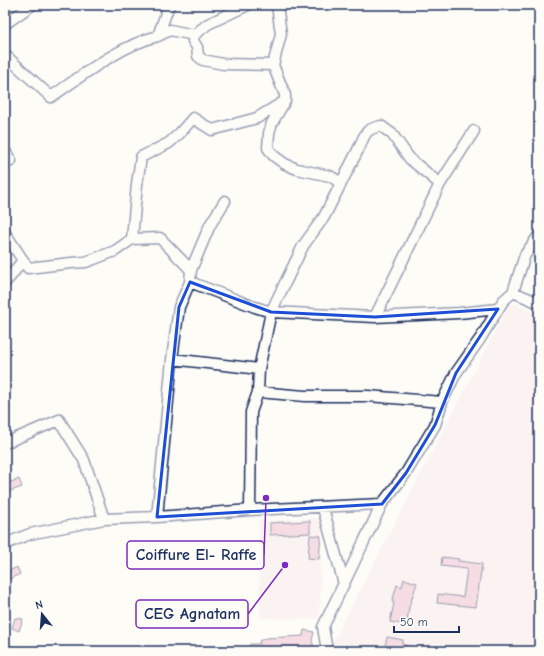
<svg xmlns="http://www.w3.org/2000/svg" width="544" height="656" font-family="'Comic Neue',sans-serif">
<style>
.built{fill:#f8e7ea}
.building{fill:#eeb6cb;stroke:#1b2f5e}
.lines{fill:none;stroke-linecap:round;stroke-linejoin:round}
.minor-casing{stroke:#1b2f5e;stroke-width:13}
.minor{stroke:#fdfcf7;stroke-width:10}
.marked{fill:none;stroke:#1d4ed8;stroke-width:3;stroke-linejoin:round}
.leader{fill:none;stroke:#7b2cbf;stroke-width:1.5}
.callout-dot{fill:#7b2cbf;stroke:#fdfcf7;stroke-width:1.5}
.callout{fill:#fdfcf7;stroke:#7b2cbf;stroke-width:1.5}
.callout-label{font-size:16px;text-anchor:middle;font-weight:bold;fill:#1b2f5e}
</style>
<rect width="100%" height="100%" fill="#fdfcf7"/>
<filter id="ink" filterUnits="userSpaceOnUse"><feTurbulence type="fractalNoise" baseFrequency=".025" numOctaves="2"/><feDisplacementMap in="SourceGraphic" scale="8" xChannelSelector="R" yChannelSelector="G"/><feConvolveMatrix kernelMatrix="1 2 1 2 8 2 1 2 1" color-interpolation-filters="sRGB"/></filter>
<g filter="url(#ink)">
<path class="built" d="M515,304l24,10v337h-205l-1,-9 176,-337z
M321,518l1,13 -3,88 -59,-1 -1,-97z"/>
<path class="building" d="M19,479l3,8 -17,6v-9z
M310,521v12l-40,2v-12z
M310,535l11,1 -2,23 -11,-1z
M442,557l17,2 -1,2 24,3 -6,43 -39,-4 1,-9 25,3 4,-28 -26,-3z
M17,567l3,7 -15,7v-8z
M404,579l13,4 -8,24 -2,15 -5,-1v3l-12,-2 4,-19 -2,-1 5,-17 5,2z
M15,618l8,1 -4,12 -7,-3z
M304,630l10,2 -2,8 2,9 -65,2 1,-7h10l-1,-3 7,-3 37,-2z
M387,637l16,3 -1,4 17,6v1h-18l-10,-2v2h-7z"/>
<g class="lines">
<defs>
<path id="minor" d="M277,5l4,29 -8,31 12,30v6l-13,22 -3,10 -1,15 6,8 11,8 12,5 33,7 11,7
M5,24l27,-19
M194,35l-1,6 4,6 1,9 5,4 20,4 50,1
M158,36l12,-6 24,5 14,-11 40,-19
M5,55l46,42c32,-22 70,-52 107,-61l11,-31
M5,151l6,10
M5,233l23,35 43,-5 15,-1 29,-11 17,-12 28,-1 31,32
M132,239l5,-55 4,-27 28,-14 11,-10 13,-15 19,12 45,-12 28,-17
M5,282l5,-5 13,-17
M190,282l65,25 16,5 104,5 84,-4 39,-4
M513,292l26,11
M375,317l65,-133 34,-53
M172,359l87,10
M258,392l47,4h63l74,6
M5,443l54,-23 25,40 20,59
M323,508l21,76
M250,510l1,-98 7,-20 1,-23 12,-57 32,-66 21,-29 36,-71c5,-13 6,-17 21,-20l11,8 18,25 30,25
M157,517l15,-158 7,-52 11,-25 1,-12 19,-45 15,-24
M5,544l25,-10 74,-15 53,-2 93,-7 132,-6
M327,651l-4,-24 59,-123 24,-31 29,-48 7,-23 14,-29 24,-34 23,-38 10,-9 12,-37 14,-20"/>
</defs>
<use href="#minor" class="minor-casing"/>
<use href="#minor" class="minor"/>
</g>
</g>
<path d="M0 0H544V656H0ZM190,282l81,30 104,5 123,-8 -42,64 -21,52 -29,48 -24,31 -225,13 22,-210z" fill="#fdfcf7" fill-opacity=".55" fill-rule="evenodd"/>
<path class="marked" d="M190,282l81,30 104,5 123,-8 -42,64 -21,52 -29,48 -24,31 -225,13 22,-210z"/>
<path class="leader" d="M266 498L264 555M285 565L248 614"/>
<g class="callout-dot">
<circle cx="266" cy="498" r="4"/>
<circle cx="285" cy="565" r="4"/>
</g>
<g class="callout">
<rect x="127" y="541" width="137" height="28" rx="4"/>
<rect x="136" y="600" width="112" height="28" rx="4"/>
</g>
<g class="callout-label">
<text x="196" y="560">Coiffure El- Raffe</text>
<text x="192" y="619">CEG Agnatam</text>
</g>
<rect width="544" height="656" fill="none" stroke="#fdfcf7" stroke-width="20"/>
<rect x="10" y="10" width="524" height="636" fill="none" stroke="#1b2f5e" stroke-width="1.5" filter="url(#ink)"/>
<g transform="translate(42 614) rotate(343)" stroke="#fdfcf7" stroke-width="3" paint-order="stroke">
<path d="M0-3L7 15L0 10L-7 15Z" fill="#1b2f5e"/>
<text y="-6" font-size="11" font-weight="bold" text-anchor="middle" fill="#1b2f5e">N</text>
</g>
<path d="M394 626v6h65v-6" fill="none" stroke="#1b2f5e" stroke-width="2"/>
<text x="400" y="626" font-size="12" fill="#1b2f5e" stroke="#fdfcf7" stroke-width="3" paint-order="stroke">50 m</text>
</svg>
